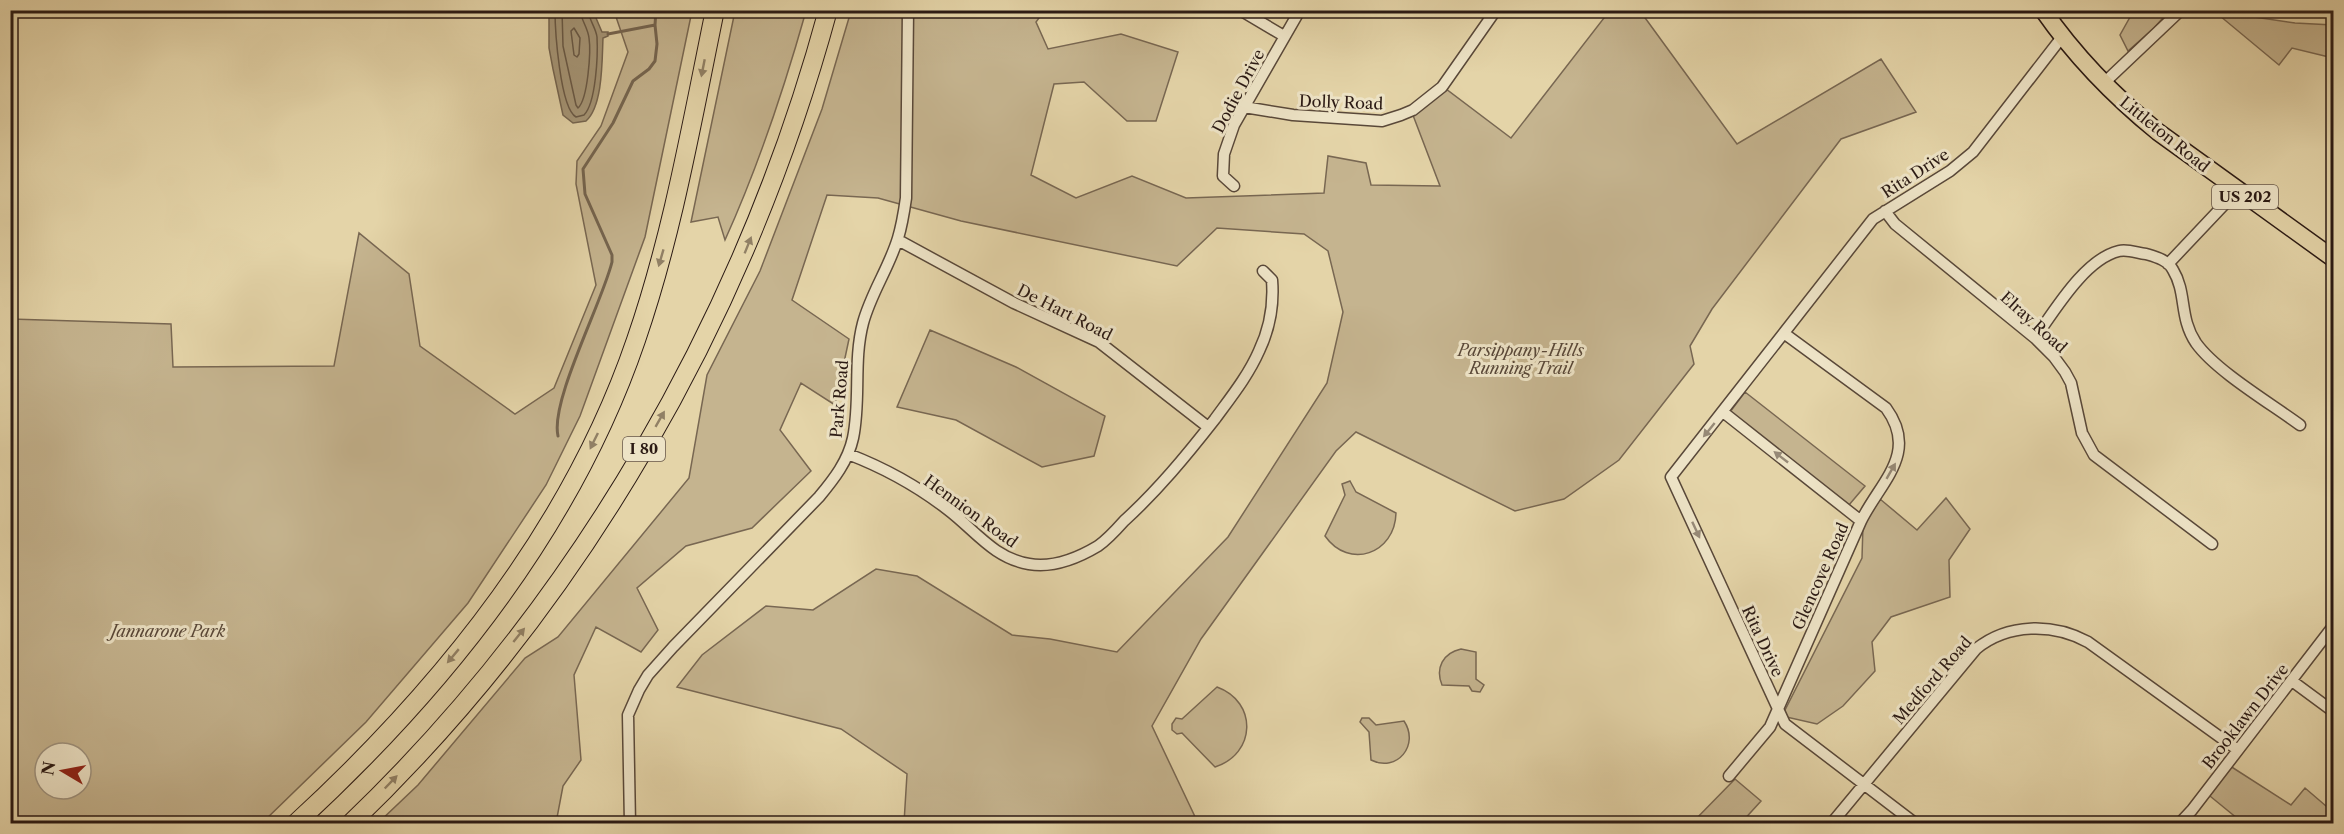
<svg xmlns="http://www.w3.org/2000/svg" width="2344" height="834" font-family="'Libre Caslon Text',serif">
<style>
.green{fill:#c5b48f;stroke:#786752;stroke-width:1.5;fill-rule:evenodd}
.water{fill:#a59576;stroke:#74644f;stroke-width:1.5}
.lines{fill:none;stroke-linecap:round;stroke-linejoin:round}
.shore{stroke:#685845;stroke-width:1.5}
.stream{stroke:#74644f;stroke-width:3}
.minor-casing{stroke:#594839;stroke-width:13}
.primary-casing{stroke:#2b1a14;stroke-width:19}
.motorway-casing{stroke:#2b1a14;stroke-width:20}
.minor{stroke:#ede3c6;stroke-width:10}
.primary{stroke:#e4d4a8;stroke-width:16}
.motorway{stroke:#e4d4a8;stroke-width:18}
.oneway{fill:#918065}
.oneway2{fill:#968976}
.labels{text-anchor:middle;stroke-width:6;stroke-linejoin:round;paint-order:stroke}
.shield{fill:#ede3c6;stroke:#655649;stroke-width:1.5}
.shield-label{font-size:15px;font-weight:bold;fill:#2b1a14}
.street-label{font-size:16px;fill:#2b1a14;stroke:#ede3c6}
.park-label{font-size:16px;font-style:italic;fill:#594839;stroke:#ede3c6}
</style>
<rect width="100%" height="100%" fill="#e4d4a8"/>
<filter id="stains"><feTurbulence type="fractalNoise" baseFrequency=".00333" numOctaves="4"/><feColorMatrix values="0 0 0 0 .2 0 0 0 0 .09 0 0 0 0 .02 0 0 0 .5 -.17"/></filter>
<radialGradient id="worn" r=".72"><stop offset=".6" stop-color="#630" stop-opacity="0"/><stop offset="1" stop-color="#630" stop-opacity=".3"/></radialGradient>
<path class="green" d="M981,10l4,6 21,-5h38l-8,11 12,27 73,-15 57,18 -22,69h-29l-43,-39 -30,2 -23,91 45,23 56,-22 54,22 138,-5 4,-37 38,7 5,22 69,1 -29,-76 31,-24 69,52 93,-120 -10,-7h50l-1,4 94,129 144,-85 35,53 -75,27 -129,170 -22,37 4,18 -75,96 -55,39 -49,12 -159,-79 -20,19 -135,188 -49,87 46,97h-294l3,-49 -66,-45 -164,-42 25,-32 64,-49 47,4 63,-41 41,7 95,59 38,4 67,13 111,-115 99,-154 16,-71 -15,-61 -24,-17 -87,-6 -40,38 -216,-45 -83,-23 -51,-3 -35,105 57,39 -14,66 -34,-22 -21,47 31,41 -59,57 -66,18 -49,42 21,42 -17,22 -45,-25 -22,48 7,85 -18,26 -7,37 -179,1 41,-39 107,-127 33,-21 131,-159 18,-103 53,-104 62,-162 29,-98z
M2134,10l35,1 -15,17 -26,23 -8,-16z
M614,11h78l-47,226 -65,179 -34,69 -78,118 -102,119 -104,101h-251v-504l160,5 2,43 161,-1 25,-133 50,41 11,72 95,68 39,-26 42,-103 -20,-101 1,-23 24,-35 27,-74zM45,753h36v36h-36z
M735,11h71c-22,78 -47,154 -81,229l-7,-23 -27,5z
M2214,11l81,12 38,2v33l-41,-10 -13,17z
M930,330l86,37 89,49 -11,40 -52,11 -86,-47 -59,-13z
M1745,392l120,94 -16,19 -119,-93z
M1350,481l6,11 40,21c-1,41 -47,57 -71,23l20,-41 -3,-11z
M1946,498l24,31 -21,31 1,37 -59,20 -19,25 3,29 -32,35 -26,18 -35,-8 80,-158 1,-33 17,-26 37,31z
M1461,649l15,3v27l8,6 -4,7 -8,-1 -3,-5 -27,-1c-7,-17 1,-32 19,-36z
M1217,687c41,15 39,67 -2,80l-33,-34 -5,1 -5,-4v-6l4,-6 6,1z
M1362,718h7l7,7 28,-4c16,24 -7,52 -33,39l-2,-28 -9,-10z
M2227,764l64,41 14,-17 28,24v11h-90l-38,-31z
M1735,779l26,22 -20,22h-49z"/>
<path class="water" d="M549,11h44l9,21h6v4l-5,2c-1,22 0,68 -17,83l-13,2 -10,-8 -10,-46 -4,-21z"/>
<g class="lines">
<path class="shore" d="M555,10c0,20 5,98 21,107l8,-2c12,-12 14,-60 13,-78 -1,-9 -8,-17 -9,-27
M562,10l1,36 13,59 2,3c10,-9 13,-57 11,-70 -1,-10 -8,-18 -9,-28
M574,28l6,10 -1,16 -2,3 -3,-2 -3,-24z"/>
<path class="stream" d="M608,34l47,-9
M558,436c-8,-35 44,-133 54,-174v-7l-27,-61 -2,-25 30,-46 20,-42 16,-12 6,-8 2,-17 -2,-19 1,-15"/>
<defs>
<path id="minor" d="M1240,10l44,26
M2105,82l76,-72
M1244,107l49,8 75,5 14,1 19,-6 12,-5 29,-23 54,-77
M1234,186l-11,-10 1,-22 10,-29 66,-115
M1885,211l10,13 140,114 19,19 11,15 6,11 11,50 12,22 118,89
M898,240l116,63 85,39 109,85
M2168,264l69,-73
M2035,338c20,-28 50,-79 84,-87 9,-2 18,2 27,3 10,3 22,6 27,16 14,23 6,48 23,73 20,28 74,60 104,82
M1723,412l138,109
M848,454c34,13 69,32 99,55 27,20 46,49 82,55 23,4 49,-6 69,-18 10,-7 18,-16 26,-25 34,-31 62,-65 91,-102 16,-22 33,-43 44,-68 11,-23 15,-46 13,-71l-9,-9
M2292,681l42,31
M1729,776l41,-49 91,-206c20,-40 58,-68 25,-113l-101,-74
M630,824l-2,-109 11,-25 9,-15 25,-28 146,-150c15,-18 29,-36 34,-59 8,-38 0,-77 10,-115 8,-30 26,-55 35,-85 4,-13 6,-26 8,-40l2,-188
M1831,824l145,-175c32,-26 77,-26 112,-7l150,108
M1916,824l-131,-100 -114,-247 202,-258 77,-48 23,-19 89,-115
M2179,824l13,-14 142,-185"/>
<path id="primary" d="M2043,10c32,46 72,87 115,122l176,127"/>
<path id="motorway" d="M295,824c145,-133 277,-296 341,-484 37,-107 56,-219 79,-330
M350,824c230,-220 395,-508 478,-814"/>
</defs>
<use href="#minor" class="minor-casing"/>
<use href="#primary" class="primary-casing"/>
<use href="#motorway" class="motorway-casing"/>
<use href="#minor" class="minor"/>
<use href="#primary" class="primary"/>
<use href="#motorway" class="motorway"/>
</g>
<defs><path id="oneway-solid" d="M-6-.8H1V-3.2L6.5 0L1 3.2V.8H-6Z" transform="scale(1.5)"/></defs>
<g class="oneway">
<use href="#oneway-solid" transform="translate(703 68) rotate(101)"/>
<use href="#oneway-solid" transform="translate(748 245) rotate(-68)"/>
<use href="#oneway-solid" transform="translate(661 258) rotate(106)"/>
<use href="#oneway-solid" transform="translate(660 419) rotate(-60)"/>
<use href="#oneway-solid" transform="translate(594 441) rotate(116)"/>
<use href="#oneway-solid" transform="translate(519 635) rotate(-51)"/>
<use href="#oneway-solid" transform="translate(453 656) rotate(130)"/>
<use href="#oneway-solid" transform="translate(391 782) rotate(-46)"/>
</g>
<g class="oneway2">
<use href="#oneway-solid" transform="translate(1709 430) rotate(129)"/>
<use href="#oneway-solid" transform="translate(1781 457) rotate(-142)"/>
<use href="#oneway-solid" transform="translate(1891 471) rotate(-60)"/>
<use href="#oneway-solid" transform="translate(1696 530) rotate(65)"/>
</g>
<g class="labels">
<g class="shield">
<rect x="2212" y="185" width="66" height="24" rx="4.5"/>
<rect x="623" y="437" width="42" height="24" rx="4.5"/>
</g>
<g class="shield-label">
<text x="2245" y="202">US 202</text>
<text x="644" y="454">I 80</text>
</g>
<g class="street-label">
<text transform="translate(1238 91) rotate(-62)" y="6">Dodie Drive</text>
<text transform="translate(1341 102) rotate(2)" y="6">Dolly Road</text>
<text transform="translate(2165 134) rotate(39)" y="6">Littleton Road</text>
<text transform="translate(1915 173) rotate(-33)" y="6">Rita Drive</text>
<text transform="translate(1065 312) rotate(27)" y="6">De Hart Road</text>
<text transform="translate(2034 322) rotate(42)" y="6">Elray Road</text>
<text transform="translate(839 399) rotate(-85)" y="6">Park Road</text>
<text transform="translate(971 511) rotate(36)" y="6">Hennion Road</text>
<text transform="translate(1820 576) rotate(-66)" y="6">Glencove Road</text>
<text transform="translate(1763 641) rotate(65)" y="6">Rita Drive</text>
<text transform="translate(1932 680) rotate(-49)" y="6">Medford Road</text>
<text transform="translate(2245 716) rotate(-52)" y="6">Brooklawn Drive</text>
</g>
<g class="park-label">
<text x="1521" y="356">Parsippany-Hills<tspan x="1521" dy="18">Running Trail</tspan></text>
<text x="168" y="637">Jannarone Park</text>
</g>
</g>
<rect width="2344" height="834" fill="none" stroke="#e4d4a8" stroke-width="36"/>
<rect x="12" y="12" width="2320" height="810" fill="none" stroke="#2b1a14" stroke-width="3"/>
<rect x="18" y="18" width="2308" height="798" fill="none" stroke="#2b1a14" stroke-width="1.5"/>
<g transform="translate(63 771) rotate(280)"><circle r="28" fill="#ede3c6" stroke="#9f937f" stroke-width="1.5"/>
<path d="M0-4.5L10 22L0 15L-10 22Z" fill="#8f2418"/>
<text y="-9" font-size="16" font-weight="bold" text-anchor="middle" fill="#2b1a14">N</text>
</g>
<rect width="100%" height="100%" filter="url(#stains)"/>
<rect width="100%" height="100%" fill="url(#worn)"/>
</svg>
